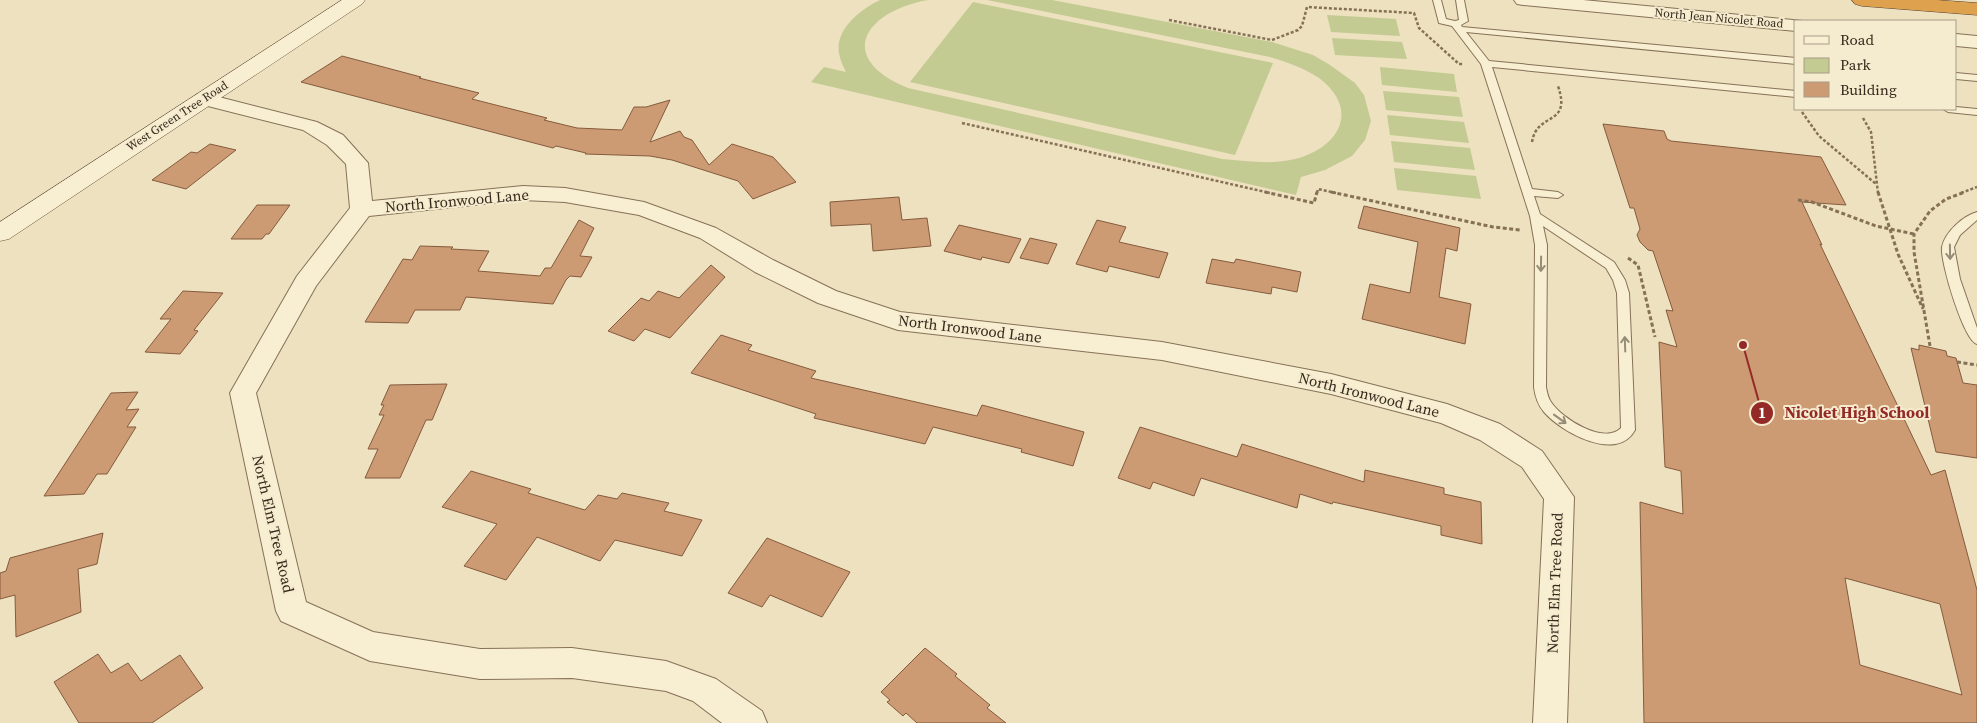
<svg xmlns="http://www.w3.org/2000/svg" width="1977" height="723" font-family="'Source Serif 4',serif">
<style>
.green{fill:#c3cb93}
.building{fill:#cc9b74;stroke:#855b3d;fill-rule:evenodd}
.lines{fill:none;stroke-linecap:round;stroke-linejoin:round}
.lane-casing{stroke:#867157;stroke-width:2}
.street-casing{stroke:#867157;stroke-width:2}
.secondary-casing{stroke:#67523b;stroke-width:1}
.highway-casing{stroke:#533f2c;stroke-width:1}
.path-far1{stroke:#867157;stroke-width:2.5;stroke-dasharray:3 2;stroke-linecap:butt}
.path{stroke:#867157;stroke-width:3;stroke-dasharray:4 2.5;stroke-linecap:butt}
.lane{fill:#f8eed2;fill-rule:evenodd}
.street{fill:#f8eed2;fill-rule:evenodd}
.secondary{fill:#f8eed2;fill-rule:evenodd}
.highway{fill:#dea24e;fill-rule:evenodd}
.oneway{stroke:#968c77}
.labels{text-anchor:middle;stroke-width:4;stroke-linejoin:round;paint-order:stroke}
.far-street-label{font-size:12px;fill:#35291c;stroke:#f5ebce}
.street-label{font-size:15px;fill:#35291c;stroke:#f5ebce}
.leader{fill:none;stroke:#942a28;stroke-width:2}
.callout-dot{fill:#942a28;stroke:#f5ebce;stroke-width:2}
.mark-label{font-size:15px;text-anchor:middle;font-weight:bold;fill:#fff}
.callout-label{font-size:16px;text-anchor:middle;font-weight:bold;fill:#942a28;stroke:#f5ebce;stroke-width:4;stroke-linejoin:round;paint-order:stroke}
</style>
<rect width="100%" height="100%" fill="#ede1bf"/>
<path class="green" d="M880,0h48c-63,11 -94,58 -20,88l314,71c25,2 49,6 73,0 44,-11 66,-49 24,-81 -15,-10 -32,-16 -49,-21l-283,-57h65l220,42 41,13 17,10 25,18 9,12 7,26 -6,19 -13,16 -27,14 -24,7 -5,18 -485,-113 13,-15 22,5c-3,-6 -6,-12 -7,-19 -4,-24 22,-44 41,-53z
M973,2l300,61 -38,92 -325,-73z
M1327,15l69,4 4,17 -69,-4z
M1332,38l70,4 5,17 -72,-4z
M1380,67l74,7 3,18 -75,-7z
M1383,91l76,6 4,20 -77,-7z
M1387,115l77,7 5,21 -79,-8z
M1391,141l79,7 5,22 -81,-8z
M1394,168l82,8 5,23 -84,-9z"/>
<path class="building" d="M342,56l79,21 -2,1 60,15 -7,6 75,19 -3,2 33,8 45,2 12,-23h12l24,-7 -20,42 30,-11 4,6 8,3 17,25 23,-21 41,13 23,25 -43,17 -15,-18 -66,-21 -22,-4 -65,-2 1,-1 -30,-7 -3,2 -252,-66z
M1603,124l61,7 3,8 4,2 150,16 25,48 -44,-3 20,43 -2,-1 111,231 14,-5 32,120v133h-333l-4,-221 43,12 -2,-43 -16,-4 -6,-125 18,5 -11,-37 7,1 -20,-60 -5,-1 -8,-8 -3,-7 3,-6 -6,-21h-4zM1845,578l95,26 22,91 -102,-30z
M210,144l26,6 -50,39 -34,-9 39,-28 6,1z
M899,197l3,23 25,-2 4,28 -58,5 -2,-27 -40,2 -1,-24z
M257,205h33l-21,29h-3l-4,5h-31z
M1364,206l96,22 -3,23 -11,-3 -7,49 32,7 -6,40 -103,-25 8,-35 40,9 8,-51 -60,-14z
M579,220l15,8 -14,28 12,1 -11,20 -11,-1 -4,4 -13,24 -87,-7 -6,13h-45l-7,13 -43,-1 38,-63 9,1 8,-14 33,1 -2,2 38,2 -11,20 62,5 5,-8h6z
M1097,220l29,7 -7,15 49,11 -9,25 -50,-12 -2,6 -31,-8z
M959,225l62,14 -12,24 -27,-6 -1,3 -37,-9z
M1030,238l27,6 -9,20 -28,-6z
M1212,259l22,4 2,-4 65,13 -4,20 -25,-5 -1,7 -65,-11z
M711,265l14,12 -55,61 -25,-9 -11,12 -26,-10 33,-33 8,3 9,-10 21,7z
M183,291l40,2 -29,37 4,1 -18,23 -35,-2 26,-33h-11z
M721,335l31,10 -4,5 68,21 -5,7 166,38 5,-11 102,27 -11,34 -52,-14 1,-3 -89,-22 -8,17 -111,-26 2,-4 -125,-41z
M1919,345l27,6 1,5 9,2 7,25 14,2v73l-41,-6 -25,-104 8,2z
M447,384l-14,34 -1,2h-6l-26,58h-35l13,-29h-10l16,-34h-5l5,-10h-3l9,-20z
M138,392l-12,18 13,-1 -12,18h9l-29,47h-10l-13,20 -40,2 67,-103z
M1140,427l97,30 5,-13 122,38 1,-12 79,18v6l37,8 1,42 -41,-9v-9l-108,-24 -1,2 -32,-10 -3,14 -96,-30 -7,18 -41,-14 -3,7 -32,-11z
M471,471l60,18 -3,4 57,17 13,-15 19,4 5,-6 47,10 -5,8 38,9 -20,36 -67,-16 -15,21 -63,-24 -31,43 -42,-14 33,-42 -55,-17z
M103,533l-6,31 -19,5 3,43 -65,25 -1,-42 -15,4v-26l6,-2 4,-13z
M767,538l83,34 -28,45 -52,-22 -8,12 -34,-14z
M925,648l32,26 -2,2 35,29 -3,3 19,15h-89l-11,-10 -3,3 -16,-14 3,-2 -9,-8z
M98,654l13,19 17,-10 13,18 39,-26 23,33 -51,35h-73l-25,-41z"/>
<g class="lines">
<defs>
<path id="lane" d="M1433,0h8l5,19 9,2 4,-1 -3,-20h8l4,21 -7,4 1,2 334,31v6l-330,-32 23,29 307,30v6l-304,-30 40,122 26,3 5,3 -5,3 -24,-2 6,18 74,48 11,18 4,13 6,137c-18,33 -74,2 -91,-18 -6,-7 -9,-16 -10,-25l1,-142 -5,-29 -49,-152 -29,-38 -13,-3zM1543,226l63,42 7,12 4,13 4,135c-17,17 -59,-9 -70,-26 -3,-4 -4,-10 -5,-15l1,-142z
M1956,73l21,2v6l-21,-2z
M1956,107l21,2v6l-29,-3 -5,-3h13z
M1977,212v8l-17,15 -6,12 6,32 17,49v16c-13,-3 -37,-82 -35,-97 3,-15 21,-31 35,-35z"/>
<path id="street" d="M1514,0h69l220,21h-7v10l-273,-26 -6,-1z
M1956,34l21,2v12l-21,-2z
M203,93l114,29 26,13 25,28 4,38 151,-15 42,2 79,14 72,26 57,32 63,31 64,21 262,30 169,32 116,30 53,20 42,27 32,46 -7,226h-34l11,-224 -22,-32 -42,-27 -39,-17 -110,-29 -169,-34 -264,-30 -80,-27 -63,-31 -55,-34 -61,-23 -74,-13 -42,-2 -154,16 -53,70 -60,107 50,209 67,30 107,17 92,-1 94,13 50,18 46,32 5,12h-45l-29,-22 -27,-10 -94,-13 -92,1 -110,-18 -89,-40 -5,-10 -46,-218 67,-117 53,-68 -4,-44 -19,-19 -24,-15 -107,-27 -3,-4 3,-4z"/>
<path id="secondary" d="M342,0h23l-3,4 -353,235 -9,2v-19z"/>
<path id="highway" d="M1852,0h84l41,3v12l-115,-9 -7,-2z"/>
</defs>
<use href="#lane" class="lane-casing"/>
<use href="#street" class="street-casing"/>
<use href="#secondary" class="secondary-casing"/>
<use href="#highway" class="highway-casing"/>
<path class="path-far1" d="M1169,20l103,20 26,-10 4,-4 5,-19 107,6 5,15 40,36h4
M1802,112l17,24 57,48
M1863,118l8,14 7,61
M962,123l308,70
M1532,142c5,-31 40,-15 26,-56
M1317,193l1,-4 18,4
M1961,193l16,-6"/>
<path class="path" d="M1265,192l49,11 3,-11
M1331,192l162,35 27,3
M1878,192l20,62 25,55
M1798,200l14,2 64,24 38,8
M1628,258l10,7 17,72
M1930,346l-16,-94v-18l16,-23 16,-12 19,-7
M1957,362l20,3"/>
<use href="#lane" class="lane"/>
<use href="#street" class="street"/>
<use href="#secondary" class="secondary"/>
<use href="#highway" class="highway"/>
</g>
<defs><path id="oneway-shaft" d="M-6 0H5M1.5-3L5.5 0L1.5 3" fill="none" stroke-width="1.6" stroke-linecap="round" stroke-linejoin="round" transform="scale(1.25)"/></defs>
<g class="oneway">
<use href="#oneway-shaft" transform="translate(1950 252) rotate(89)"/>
<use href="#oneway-shaft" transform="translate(1541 264) rotate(91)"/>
<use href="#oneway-shaft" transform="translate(1625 344) rotate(-92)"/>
<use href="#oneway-shaft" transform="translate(1560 419) rotate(36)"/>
</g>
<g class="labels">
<g class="far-street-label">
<text transform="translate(1719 18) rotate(5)" y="4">North Jean Nicolet Road</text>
<text transform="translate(177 116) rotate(-33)" y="4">West Green Tree Road</text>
</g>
<g class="street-label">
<text transform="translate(457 201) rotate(-5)" y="5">North Ironwood Lane</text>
<text transform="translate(970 329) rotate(7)" y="5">North Ironwood Lane</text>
<text transform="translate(1369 395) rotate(14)" y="5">North Ironwood Lane</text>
<text transform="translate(273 524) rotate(77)" y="5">North Elm Tree Road</text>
<text transform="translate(1555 583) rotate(-88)" y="5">North Elm Tree Road</text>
</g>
</g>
<path class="leader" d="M1743 345L1762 413"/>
<g class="callout-dot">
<circle cx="1743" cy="345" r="5"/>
<circle cx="1762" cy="413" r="12"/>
</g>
<g class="mark-label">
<text x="1762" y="418">1</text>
</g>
<g class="callout-label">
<text x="1857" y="418">Nicolet High School</text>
</g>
<rect x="1794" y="20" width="162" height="90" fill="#f5ebce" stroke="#a89d87"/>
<rect x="1804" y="36" width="25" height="8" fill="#f8eed2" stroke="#a89d87"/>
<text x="1840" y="45" font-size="15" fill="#35291c">Road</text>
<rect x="1804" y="58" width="25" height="15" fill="#c3cb93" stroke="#a89d87"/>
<text x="1840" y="70" font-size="15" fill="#35291c">Park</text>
<rect x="1804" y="82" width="25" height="15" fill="#cc9b74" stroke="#a89d87"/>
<text x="1840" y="95" font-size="15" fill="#35291c">Building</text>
</svg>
